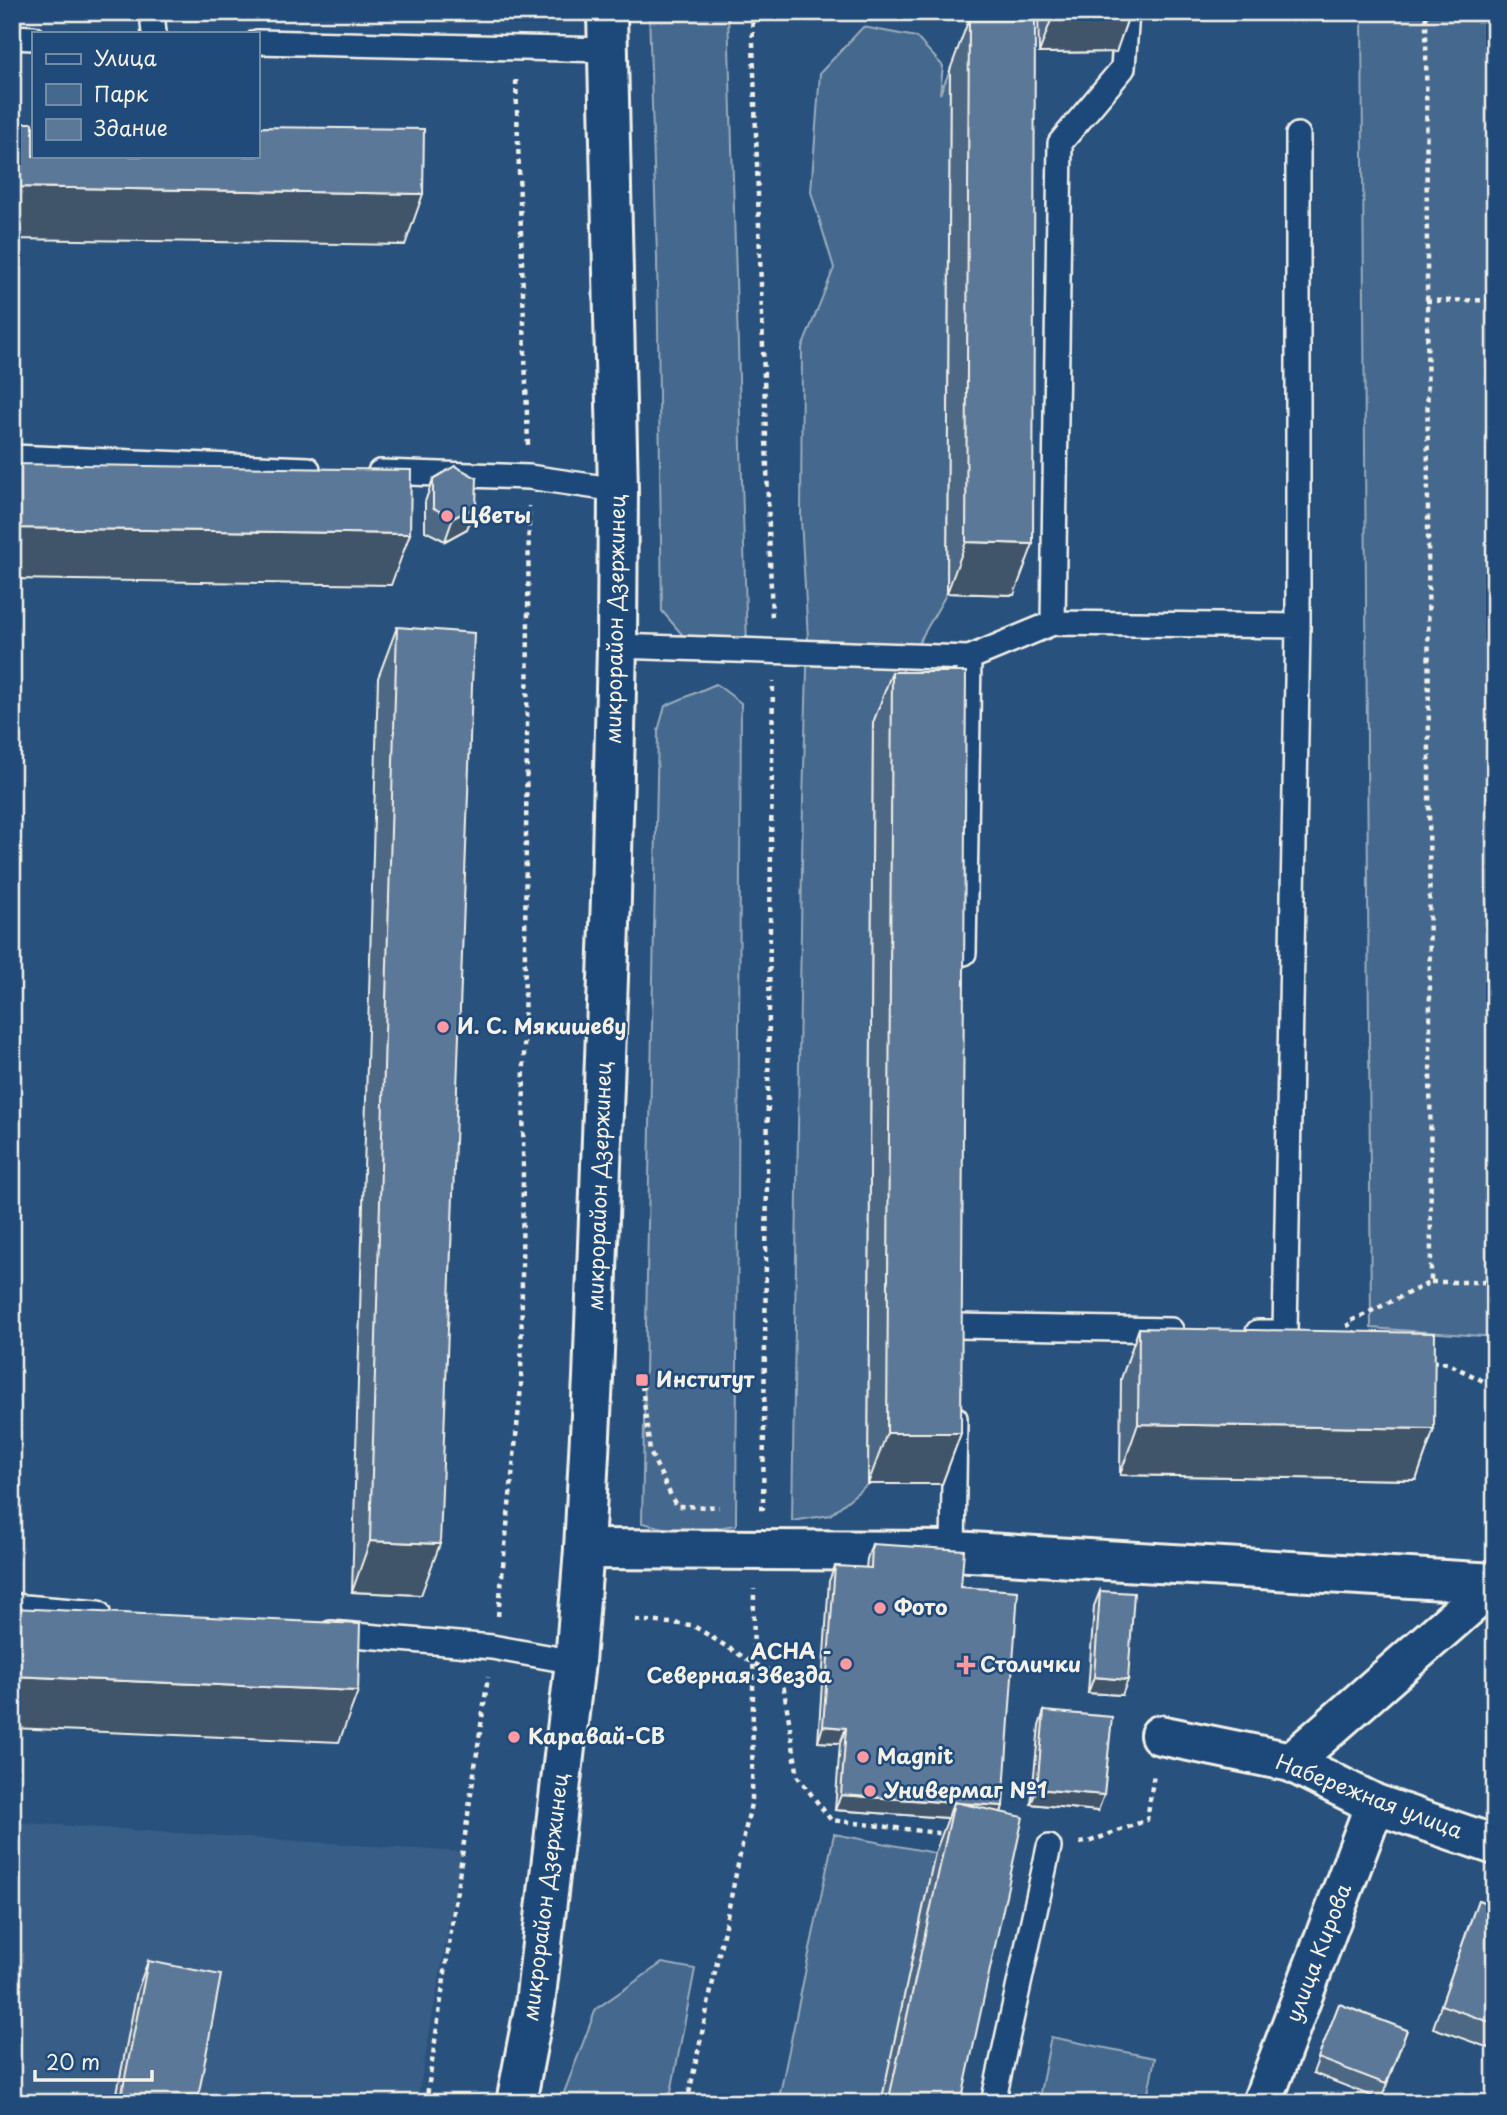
<svg xmlns="http://www.w3.org/2000/svg" width="1507" height="2115" font-family="'Playpen Sans',sans-serif">
<style>
.built{fill:#375d86}
.green{fill:#45688e;stroke:#9cacbb;stroke-width:2}
.lines{fill:none;stroke-linecap:round;stroke-linejoin:round}
.lane-casing{stroke:#f4f1e8;stroke-width:28}
.street-casing{stroke:#f4f1e8;stroke-width:44}
.secondary-casing{stroke:#f4f1e8;stroke-width:44}
.path{stroke:#f4f1e8;stroke-width:4.5;stroke-dasharray:5 5;stroke-linecap:butt}
.lane{stroke:#1f4a7a;stroke-width:23}
.street{stroke:#1f4a7a;stroke-width:38}
.secondary{stroke:#1f4a7a;stroke-width:38}
.wall{fill:#4e6784;stroke:#f4f1e8;stroke-width:2}
.shaded-wall{fill:#40546b;stroke:#f4f1e8;stroke-width:2}
.building{fill:#5b7899;stroke:#f4f1e8;stroke-width:2}
.poi-dot{fill:#ff9aa2;stroke:#1f4a7a;stroke-width:2.5}
.labels{text-anchor:middle;stroke-width:5;stroke-linejoin:round;paint-order:stroke}
.poi-label{font-size:21px;font-weight:bold;fill:#f4f1e8;stroke:#1f4a7a;text-anchor:start}
.street-label{font-size:21px;fill:#f4f1e8;stroke:#1f4a7a}
</style>
<rect width="100%" height="100%" fill="#28517e"/>
<filter id="ink" filterUnits="userSpaceOnUse"><feTurbulence type="fractalNoise" baseFrequency=".0143" numOctaves="2"/><feDisplacementMap in="SourceGraphic" scale="14" xChannelSelector="R" yChannelSelector="G"/><feConvolveMatrix kernelMatrix="1 2 1 2 8 2 1 2 1" color-interpolation-filters="sRGB"/></filter>
<g filter="url(#ink)">
<path class="built" d="M12,1822l450,30 -45,251h-405z"/>
<path class="green" d="M649,12h79l19,634 -61,-7 -24,-28 -5,-355z
M1362,12h133v1325l-124,-9z
M863,27l53,10 27,29 -3,28 10,-24 -3,523 -74,130 -5,761 -38,31 -38,6 11,-721 5,-162 -7,-119 1,-171 32,-80 -23,-76 9,-119z
M716,684l25,19 -5,822 -50,8 -44,-10 16,-792 7,-25z
M834,1834l101,19 -54,250h-103z
M662,1963l33,6 -26,134h-109l36,-94z
M1051,2037l104,21 -9,45h-108z"/>
<g class="lines">
<defs>
<path id="lane" d="M152,12l2,21
M12,37l21,1
M257,42l352,8
M1298,135v491
M12,457l296,12
M380,472l149,5 89,13
M1053,623l245,3 -13,706h-27
M617,646l352,12 84,-35 7,-480 63,-75 4,-56
M964,953l5,-295
M957,1326l214,4
M953,1551l2,-133
M12,1606l86,7
M331,1633l161,14 83,15
M993,2103l56,-256"/>
<path id="street" d="M584,1549l369,2 542,32
M1160,1735l131,27 84,42 120,41
M1291,1762l204,-179
M1262,2103l113,-299"/>
<path id="secondary" d="M516,2103l19,-99 40,-342 9,-113 9,-171 18,-480 6,-252 1,-156 -11,-478"/>
</defs>
<use href="#lane" class="lane-casing"/>
<use href="#street" class="street-casing"/>
<use href="#secondary" class="secondary-casing"/>
<path class="path" d="M752,12l20,608
M516,80l12,365
M1426,301l69,-1
M1431,1282h64
M1356,1335l-9,-12 84,-41 -5,-1270
M1432,1361l15,2 48,24
M642,1385l8,67 26,54 43,1
M759,1508h4l10,-827
M498,1616l23,-229 8,-881
M636,1620l56,5 61,38 29,14 16,100 33,43 115,14
M1080,1843l11,-2 56,-21 7,-46
M426,2103l62,-426
M687,2103l65,-304 2,-210"/>
<use href="#lane" class="lane"/>
<use href="#street" class="street"/>
<use href="#secondary" class="secondary"/>
</g>
<path class="wall" d="M1038,12h92l-14,40 -77,1z
M969,19l45,576 -67,-2 3,-523z
M433,479l34,50 -22,12 -20,-10v-29z
M397,627l24,968 -69,-3 26,-914z
M892,672l69,761 -19,51h-74l5,-761z
M1139,1328l295,101 -18,51 -296,-5 1,-96z
M872,1544l89,43 42,219 -2,6 -40,291h-80l54,-250 13,-35 -113,-8 5,-67 -22,-1 11,-161 6,-15 31,2 1,-9z
M1100,1591l22,104 -34,-2 6,-87z
M1044,1711l54,100 -67,-7 8,-78z
M1478,1900l17,6v144l-62,-22z
M148,1961l49,142h-82l22,-112z
M1339,2004l68,26 -26,70 -68,-27z"/>
<path class="shaded-wall" d="M1054,12h76l-14,40 -77,1z
M12,187l411,7 -18,51 -393,-6z
M476,507l-9,22 -22,12 8,-23z
M12,528l398,6 -19,51 -379,-6z
M966,542l67,2 -19,51 -67,-2z
M1138,1424l296,5 -18,51 -296,-5z
M887,1433h74l-19,51h-74z
M370,1541l70,3 -19,51 -69,-3z
M12,1676l346,15 -19,51 -327,-14z
M1094,1677l34,3 -6,15 -34,-2z
M823,1726l23,2 -6,15 -22,-1z
M1037,1789l67,6 -6,16 -67,-7z
M841,1795l112,8 -5,15 -113,-8z
M953,1803l50,3 -5,15z"/>
<path class="building" d="M969,19l66,1 -2,524 -67,-2z
M12,123h21v33h224v-29l167,2 -1,65 -411,-7z
M12,464l399,6 -1,64 -398,-6z
M455,466l22,12 -1,29 -23,11 -20,-10v-29z
M397,627l77,6 -34,911 -70,-3z
M892,672h74l-5,761h-74z
M1139,1328l296,5 -1,96 -296,-5z
M872,1544l92,6 -3,37 57,4 -15,215 -162,-11 5,-67 -23,-2 12,-160 36,2z
M1100,1591l34,2 -6,87 -34,-3z
M12,1608l348,16 -2,67 -346,-15z
M1044,1711l68,6 -8,78 -67,-6z
M954,1802l69,15 -62,286h-73z
M1478,1900l17,6v118l-54,-19z
M148,1961l73,14 -24,128h-77z
M1339,2004l68,26 -21,54 -68,-26z"/>
</g>
<g class="poi-dot">
<circle cx="447" cy="516" r="7"/>
<circle cx="443" cy="1027" r="7"/>
<rect x="635" y="1373" width="14" height="14" rx="3.5"/>
<circle cx="880" cy="1608" r="7"/>
<circle cx="846" cy="1664" r="7"/>
<path d="M962.5 1654.5h7v7h7v7h-7v7h-7v-7h-7v-7h7z"/>
<circle cx="514" cy="1737" r="7"/>
<circle cx="863" cy="1757" r="7"/>
<circle cx="870" cy="1791" r="7"/>
</g>
<g class="labels">
<g class="poi-label">
<text x="461" y="523">Цветы</text>
<text x="457" y="1034">И. С. Мякишеву</text>
<text x="656" y="1387">Институт</text>
<text x="894" y="1615">Фото</text>
<text x="832" y="1659" text-anchor="end">АСНА -<tspan x="832" dy="24">Северная Звезда</tspan></text>
<text x="980" y="1672">Столички</text>
<text x="528" y="1744">Каравай-СВ</text>
<text x="877" y="1764">Magnit</text>
<text x="884" y="1798">Универмаг №1</text>
</g>
<g class="street-label">
<text transform="translate(616 619) rotate(-89)" y="7">микрорайон Дзержинец</text>
<text transform="translate(600 1186) rotate(-88)" y="7">микрорайон Дзержинец</text>
<text transform="translate(1369 1797) rotate(21)" y="7">Набережная улица</text>
<text transform="translate(546 1897) rotate(-83)" y="7">микрорайон Дзержинец</text>
<text transform="translate(1319 1953) rotate(-69)" y="7">улица Кирова</text>
</g>
</g>
<rect width="1507" height="2115" fill="none" stroke="#1f4a7a" stroke-width="42"/>
<rect x="21" y="21" width="1465" height="2073" fill="none" stroke="#f4f1e8" stroke-width="2.5" filter="url(#ink)"/>
<rect x="32" y="32" width="228" height="126" fill="#1f4a7a" stroke="#748da6" stroke-width="2"/>
<rect x="46" y="54" width="35" height="10" fill="#1f4a7a" stroke="#748da6" stroke-width="2"/>
<text x="94" y="66" font-size="21" fill="#f4f1e8">Улица</text>
<rect x="46" y="84" width="35" height="21" fill="#45688e" stroke="#748da6" stroke-width="2"/>
<text x="94" y="102" font-size="21" fill="#f4f1e8">Парк</text>
<rect x="46" y="119" width="35" height="21" fill="#5b7899" stroke="#748da6" stroke-width="2"/>
<text x="94" y="136" font-size="21" fill="#f4f1e8">Здание</text>
<path d="M35 2070v10h117v-10" fill="none" stroke="#f4f1e8" stroke-width="3.5"/>
<text x="46" y="2070" font-size="21" fill="#f4f1e8" stroke="#1f4a7a" stroke-width="5" paint-order="stroke">20 m</text>
</svg>
